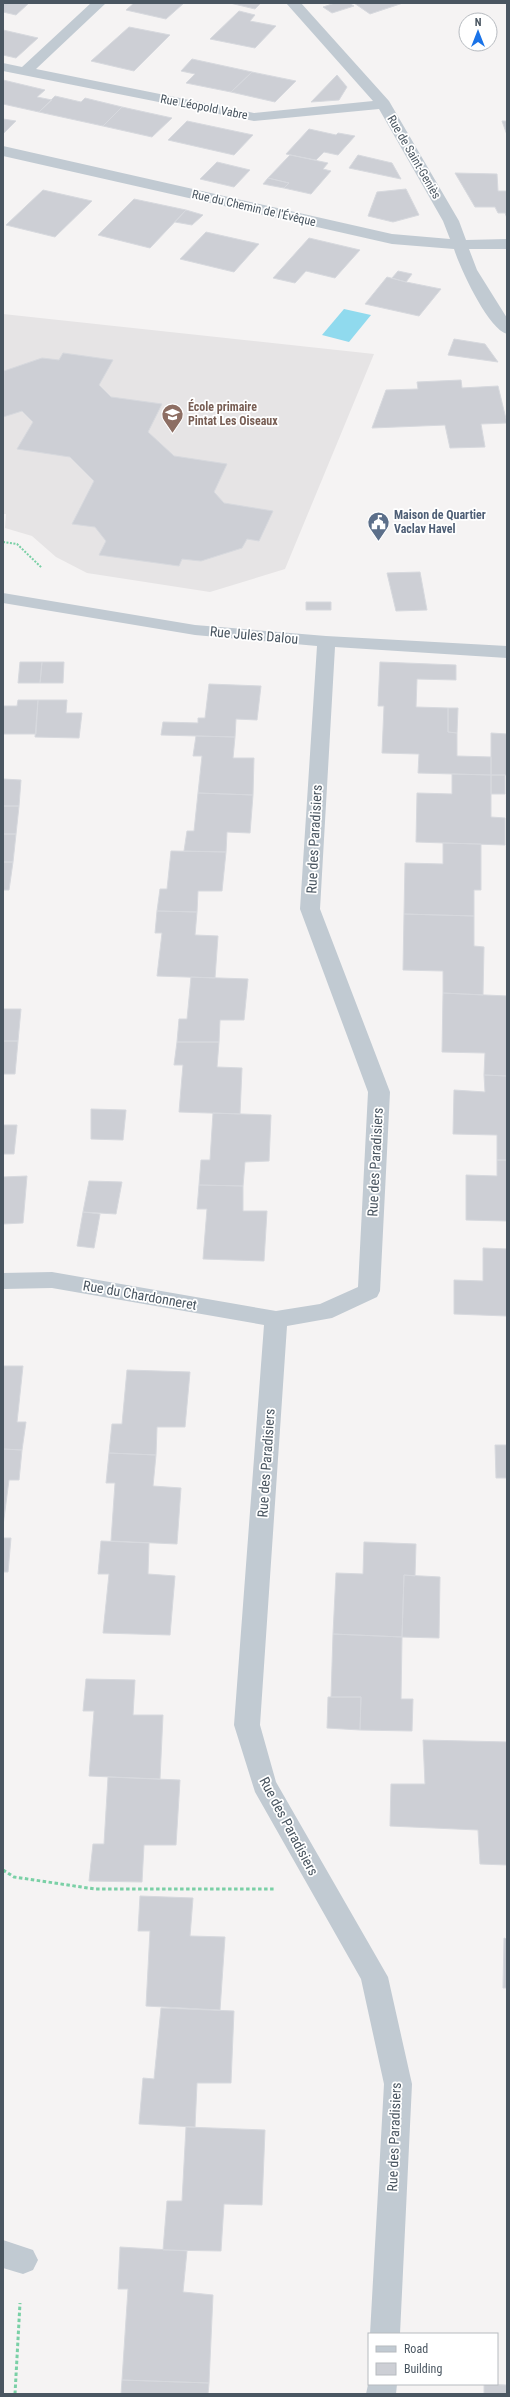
<svg xmlns="http://www.w3.org/2000/svg" width="510" height="2397" font-family="'Roboto Condensed',sans-serif">
<style>
.education{fill:#e6e4e5}
.water{fill:#90daee}
.building{fill:#cdcfd5;stroke:#d7d9de}
.lines{fill:none;stroke-linecap:round;stroke-linejoin:round}
.path-far1{stroke:#7ad0a6;stroke-width:2;stroke-dasharray:2 1.5;stroke-linecap:butt}
.path{stroke:#7ad0a6;stroke-width:3;stroke-dasharray:3.5 2.5;stroke-linecap:butt}
.street{fill:#c1cad2;fill-rule:evenodd}
.labels{text-anchor:middle;stroke-width:3.5;stroke-linejoin:round;paint-order:stroke}
.far-street-label{font-size:12px;fill:#4a5661;stroke:#fff}
.far-education-label{font-size:12px;font-weight:bold;fill:#785e54;stroke:#fff;text-anchor:start}
.far-service-label{font-size:12px;font-weight:bold;fill:#4e5e75;stroke:#fff;text-anchor:start}
.street-label{font-size:14px;fill:#4a5661;stroke:#fff}
</style>
<rect width="100%" height="100%" fill="#f5f3f3"/>
<path class="education" d="M3,314l371,40 -89,215 -75,23 -123,-19 -31,-16 -24,-21 -27,-8 1,-14h-3z"/>
<path class="water" d="M344,309l27,6 -22,27 -27,-7z"/>
<path class="building" d="M3,3h26l-13,12 -13,-3z
M134,3h50l-18,16 -40,-9z
M230,3h31l-6,6z
M335,3h14l5,3 -22,7 -9,-6z
M354,3h49l-33,11z
M239,11l16,4 -5,6 26,5 -21,22 -45,-9z
M129,27l41,8 -36,36 -43,-10z
M3,30l35,8 -22,20 -13,-3z
M192,59l60,13 -21,20 -45,-9 9,-9 -14,-3z
M252,72l44,9 -21,21 -44,-10z
M337,75l10,12 -8,13 -28,2z
M3,80l42,10 -8,7 15,3 -13,12 -36,-8z
M55,96l26,6 4,-4 37,9 -19,19 -64,-14z
M122,107l50,11 -20,19 -49,-11z
M3,119l13,2 -13,13z
M187,121l66,14 -19,20 -66,-15z
M502,121h5v14z
M309,129l27,6 2,-2 17,3 -17,19 -14,-3 -8,8 -30,-6z
M290,155l38,8 -5,6 8,2 -20,23 -27,-6 5,-5 -21,-5z
M358,155l34,8 9,16 -52,-11z
M217,162l33,8 -16,17 -34,-8z
M455,173l42,1 1,17h9v27l-2,-5h-7l-3,-6h-20z
M268,178l21,5 -5,5 -21,-4z
M406,189l13,26 -26,7 -25,-6 9,-24z
M43,190l49,11 -37,36 -49,-12z
M134,199l52,11 -36,38 -52,-13z
M186,210l17,5 -11,10 -17,-3z
M206,232l53,12 -25,28 -54,-13z
M309,238l51,12 -25,28 -29,-7 -11,12 -22,-5z
M398,271l14,3 -6,8 -14,-4z
M387,277l19,5 35,7 -22,27 -54,-12z
M454,339l31,5 13,18 -50,-7z
M63,353l50,7 -14,25 12,12 51,7 -14,28 26,24 53,8 -13,28 10,11 49,8 -14,30 -12,-2 -5,9 -41,13 -19,-2 -3,7 -80,-11 7,-14 -11,-14 -23,-3 22,-43 -24,-24 -53,-8 16,-27 -11,-11 -19,6 1,-46 38,-13 17,2z
M461,380l1,8 36,-2 9,37 -26,1 4,23 -35,1 -5,-23 -73,3 14,-38 32,-1 -1,-7z
M420,572l7,38 -31,1 -9,-38z
M306,602h25v8h-25z
M20,662h22l-2,21h-22z
M42,662h22l-1,21h-23z
M380,662l76,3v15l-39,-1 -1,28 32,1v24l9,1v23l34,1v18l-73,-2 1,-19 -37,-1 2,-47h-6z
M209,684l52,2 -4,34 -21,-1 -1,18 -74,-2 2,-13 35,1v-5h7z
M18,700h20l-2,34h-33v-28h14z
M38,700h29l-1,13h16l-3,25 -44,-1z
M448,708h10l-1,25 -9,-1z
M491,733l16,1v41h-16z
M196,736l39,1 -2,21h21l-1,37 -55,-2 4,-37h-9z
M452,774l39,1v42l14,1v27l-89,-3 1,-49 35,1z
M491,775h14v19h-14z
M3,779l18,1 -2,26h-16z
M198,793l55,2 -3,38 -23,-1 -1,20 -42,-1 3,-20h7z
M3,806h16l-3,28h-13z
M3,834h13l-3,28h-10z
M443,843l38,1v46h-7v26l-70,-2 1,-51 38,1z
M171,851l55,1 -4,39h-24l-1,21 -40,-1 3,-22h7z
M3,862h10l-4,28h-6z
M157,911l40,1 -2,23 23,1 -3,42 -58,-2 5,-43h-7z
M404,914l70,2v30l10,1 -1,48 -40,-2v-22l-40,-1z
M191,977l57,2 -4,41h-24l-1,22h-42l2,-23h8z
M443,993l64,3v80l-23,-1 1,-22 -43,-1z
M3,1009h18l-3,32h-15z
M3,1041h15l-3,33h-12z
M177,1042h42l-2,25 25,1 -2,46 -61,-2 4,-47h-9z
M484,1075l23,1v84h-10v-25l-44,-1 1,-44 31,2z
M91,1109l35,1 -3,30 -32,-1z
M213,1113l58,2 -2,46 -24,1 -2,24 -44,-1 2,-25h9z
M3,1125h14l-3,29h-11z
M497,1160h10v61l-41,-1v-45l31,1z
M27,1176l-4,47 -20,1v-47z
M89,1181l33,1 -6,32 -33,-2z
M199,1185l44,1v25h24l-3,50 -61,-2 4,-50h-10z
M83,1212l17,2 -6,34 -17,-2z
M483,1248l24,1v67l-53,-2v-34l29,1z
M3,1366h20l-6,56h9l-4,28 -19,-1z
M127,1370l63,2 -5,55h-28l-1,28 -47,-2 3,-29h10z
M495,1445h12v33h-11z
M3,1449l19,1 -3,30h-10l-6,46z
M109,1453l47,2 -3,31 28,2 -4,56 -66,-3 4,-58h-9z
M3,1538h8l-3,34h-5z
M101,1541l48,2 -1,31 27,2 -5,59 -67,-2 6,-59h-11z
M364,1542l52,2 -1,32 -11,-1 -2,62 -69,-3 3,-61 27,1z
M404,1575l36,2 -1,61 -37,-1z
M333,1634l69,3 -1,62h12l-1,32 -52,-1 1,-33h-30z
M86,1679l49,1 -2,35h30l-3,64 -71,-3 5,-65h-11z
M328,1697h33l-1,33 -33,-2z
M423,1740l84,2v123l-27,-1 -2,-34 -88,-4 1,-42h34z
M108,1777l72,3 -4,65h-32l-2,37 -53,-1 4,-37h11z
M140,1896l53,2 -3,38 35,1 -5,73 -74,-4 4,-75h-12z
M504,1938l3,1v49h-4z
M161,2008l73,3 -3,72h-34l-2,44 -56,-3 4,-46 11,1z
M186,2127l79,3 -3,75 -38,-1 -3,47 -58,-1 4,-49h15z
M120,2247l67,4 -4,41 30,3 -4,88 -87,-3 6,-91h-10z
M122,2380l87,3 -1,11h-87z
M484,2384l23,1v9h-23z"/>
<g class="lines">
<path class="path-far1" d="M3,542l14,2 25,24"/>
<path class="path" d="M3,1870l11,7 81,12h180
M15,2394l5,-91"/>
<path class="street" d="M91,3h15l-70,66 218,44 119,-12 -87,-98h15l88,98 70,120 7,19 41,-1v10h-38l8,21 30,48v16c-19,-5 -47,-66 -53,-85l-62,-5 -389,-88v-10l389,88 58,5 -7,-18 -64,-112 -125,12 -251,-50v-8l19,4z
M3,593l192,32 131,11 181,10v12l-172,-11 -15,262 70,183 -10,199 -3,6 -45,21 -45,8 -27,399 16,57 112,195 24,107 -12,250h-30l14,-250 -23,-105 -106,-187 -21,-67 30,-400 -212,-37 -49,1v-16l49,-1 224,39 44,-7 38,-17 10,-195 -68,-183 17,-263 -122,-11 -192,-32z
M3,2240l30,10 5,10 -5,10 -10,4 -20,-6z
M369,2380v4h28l-1,10h-30z"/>
</g>
<defs>
<symbol id="school-pin" viewBox="-11 -11 22 30"><path d="M0 17L-7.5 6A9.5 9.5 0 1 1 7.5 6Z" fill="#8d6e63" stroke="#fff"/><path d="M0-5L7-2L0 1L-7-2ZM-4 1L0 2.5L4 1V4Q0 6-4 4Z" fill="#fff"/></symbol>
<symbol id="civic-pin" viewBox="-11 -11 22 30"><path d="M0 17L-7.5 6A9.5 9.5 0 1 1 7.5 6Z" fill="#5c6f8a" stroke="#fff"/><path d="M-.6-6.5H3V-4.5H.6V-3L4-1V1h2V6H-6V1h2V-1L-.6-3ZM-1.2 2.5V6h2.4V2.5Z" fill="#fff"/></symbol>
</defs>
<g fill-rule="evenodd">
<use href="#school-pin" x="160" y="402" width="25" height="34"/>
<use href="#civic-pin" x="366" y="510" width="25" height="34"/>
</g>
<g class="labels">
<g class="far-street-label">
<text transform="translate(204 107) rotate(11)" y="4">Rue Léopold Vabre</text>
<text transform="translate(414 157) rotate(60)" y="4">Rue de Saint-Geniès</text>
<text transform="translate(254 208) rotate(13)" y="4">Rue du Chemin de l'Évêque</text>
</g>
<g class="far-education-label">
<text x="188" y="411">École primaire<tspan x="188" dy="14">Pintat Les Oiseaux</tspan></text>
</g>
<g class="far-service-label">
<text x="394" y="519">Maison de Quartier<tspan x="394" dy="14">Vaclav Havel</tspan></text>
</g>
<g class="street-label">
<text transform="translate(254 635) rotate(5)" y="5">Rue Jules Dalou</text>
<text transform="translate(314 839) rotate(-87)" y="5">Rue des Paradisiers</text>
<text transform="translate(375 1162) rotate(-87)" y="5">Rue des Paradisiers</text>
<text transform="translate(140 1295) rotate(10)" y="5">Rue du Chardonneret</text>
<text transform="translate(266 1463) rotate(-86)" y="5">Rue des Paradisiers</text>
<text transform="translate(289 1826) rotate(62)" y="5">Rue des Paradisiers</text>
<text transform="translate(394 2137) rotate(-88)" y="5">Rue des Paradisiers</text>
</g>
</g>
<rect width="510" height="2397" fill="none" stroke="#4a5661" stroke-width="8"/>
<rect x="368" y="2333" width="130" height="52" fill="#ffffff" stroke="#b7bbc0"/>
<rect x="376" y="2346" width="20" height="6" fill="#c1cad2" stroke="#b7bbc0"/>
<text x="404" y="2353" font-size="12" fill="#4a5661">Road</text>
<rect x="376" y="2363" width="20" height="12" fill="#cdcfd5" stroke="#b7bbc0"/>
<text x="404" y="2373" font-size="12" fill="#4a5661">Building</text>
<g transform="translate(478 32)"><circle r="19" fill="#ffffff" stroke="#b7bbc0"/>
<path d="M0-3L7 15L0 10L-7 15Z" fill="#1a73e8"/>
<text y="-6" font-size="11" font-weight="bold" text-anchor="middle" fill="#4a5661">N</text>
</g>
</svg>
